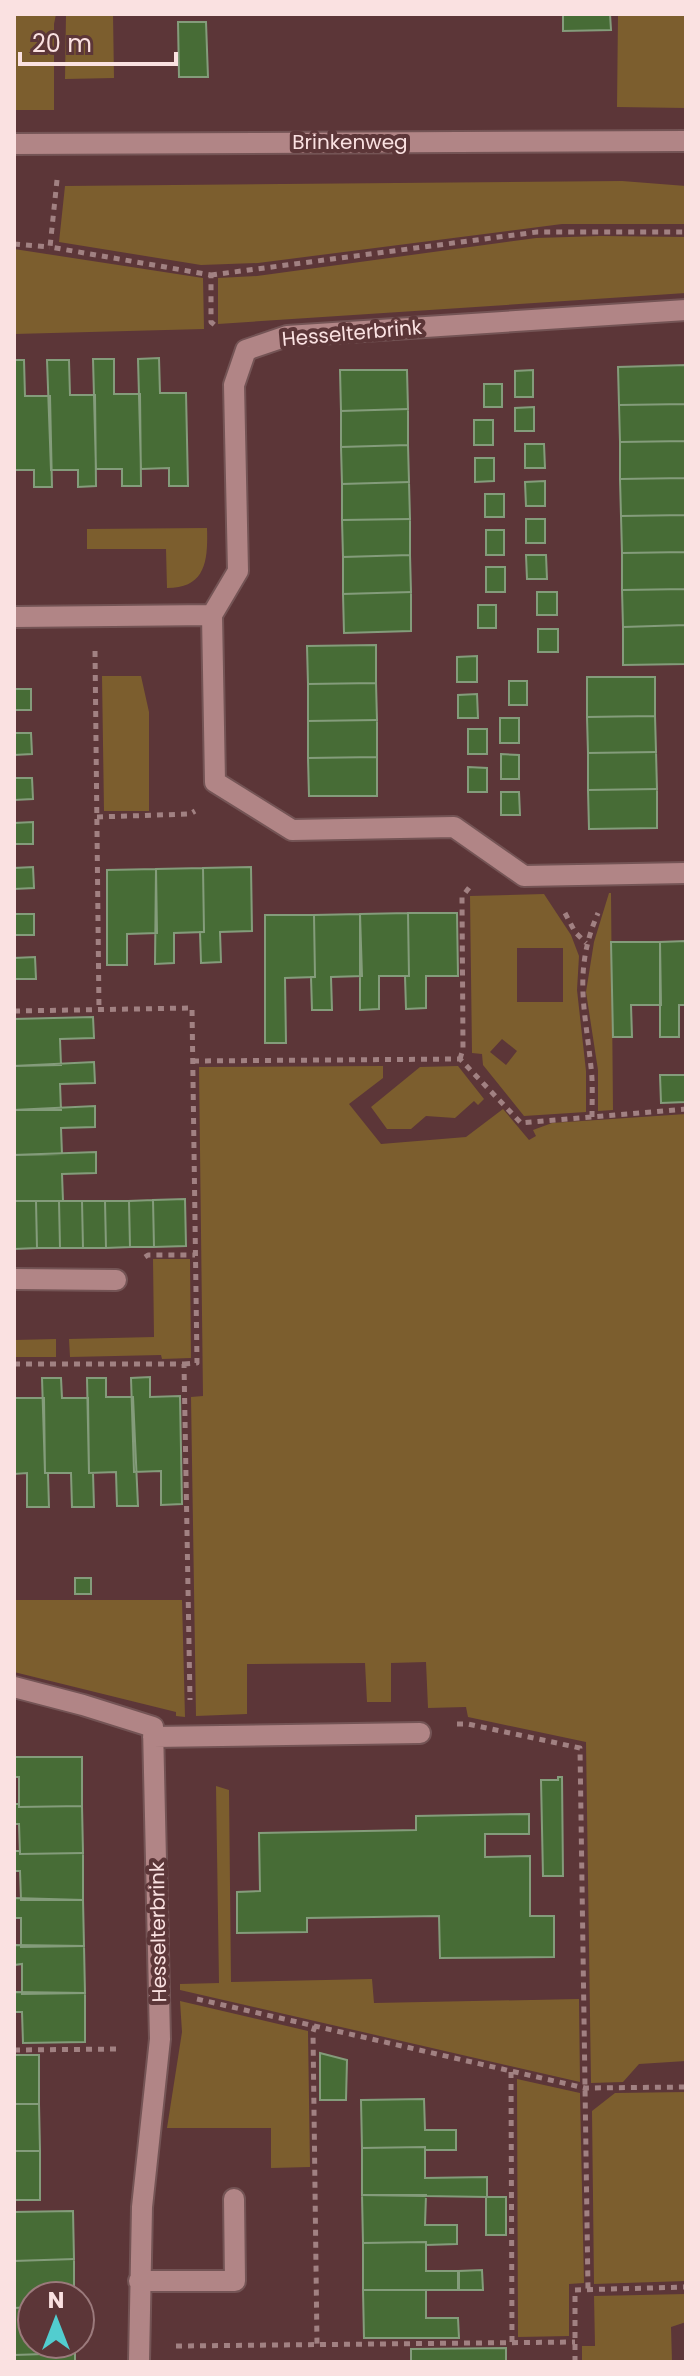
<svg xmlns="http://www.w3.org/2000/svg" width="700" height="2376" font-family="Poppins,sans-serif">
<style>
.green{fill:#7c5e2e;fill-rule:evenodd}
.building{fill:#476c36;stroke:#849c7b;stroke-width:2}
.lines{fill:none;stroke-linecap:round;stroke-linejoin:round}
.minor-casing{stroke:#745455;stroke-width:24}
.path{stroke:#a18182;stroke-width:5;stroke-dasharray:6 6;stroke-linecap:butt}
.minor{stroke:#b18586;stroke-width:20}
.labels{text-anchor:middle;stroke-width:8;stroke-linejoin:round;paint-order:stroke}
.street-label{font-size:20px;fill:#fae1e1;stroke:#5c3638}
</style>
<rect width="100%" height="100%" fill="#5c3638"/>
<path class="green" d="M14,14h42l-2,10v86h-40z
M66,14h47l1,64 -49,1z
M618,14h68v94l-69,-1z
M622,181l64,5v38h-124l-304,39 -57,2 -142,-23 6,-56z
M601,236l85,1v56l-468,31v-46l39,-2 279,-38z
M14,249l189,29 1,51 -190,5z
M207,528c1,32 -1,60 -40,60l-1,-39h-79v-20z
M102,676h39l8,36v99h-45z
M609,893h2l2,217 -15,1v-41l-12,-78 8,-50z
M544,894l27,41 8,21 -2,34 9,81v41l-62,4 -41,-51 -1,-11 -10,-1 -2,-157zM517,948h46v54h-46zM502,1039l15,12 -11,14 -16,-13z
M383,1066v12l-34,26 32,40 85,-7 37,-28 26,31 7,-4 -3,-6 19,-7 134,-9v947l-47,3 -16,18 -32,1 -5,-341 -118,-25 -2,-10 -38,1 -2,-46 -35,1v39h-24l-2,-39 -118,1v50l-51,2 -5,-319 12,-1 -4,-329z
M458,1066l26,33 -6,6 -4,-4 -19,17 -29,-2 -15,13h-24l-16,-22 49,-40z
M153,1259h37l1,99 -29,1 -1,-4 -91,2 -1,-18 85,-2z
M56,1339v18h-42v-17z
M14,1600h168l3,117 -9,-1v-4l-162,-40z
M216,1786l13,4 2,192 141,-3 2,24 205,-4 1,83 -400,-92v-6l39,-1z
M180,2001l128,30 2,136 -39,1v-40h-104l15,-96z
M517,2079l63,14 4,190 -15,1v52l-51,1z
M686,2092v189l-92,3 -2,-173 23,-18z
M686,2294v28l-15,5 1,35h-90v-16h13l-1,-50z"/>
<path class="building" d="M563,14h47l1,16 -48,1z
M178,22h28l2,55h-29z
M159,358l1,35h26l2,93h-19v-18l-28,1 -3,-110z
M93,359h21v35h26l1,92h-19v-17h-26z
M14,360h10l1,36h25l2,91h-18v-17h-20z
M47,360h22l1,35h25l1,91 -18,1v-17h-27z
M686,365v39l-67,1 -1,-38z
M340,370h67l1,39 -67,2z
M533,370v27h-18v-26z
M484,384h18v23h-18z
M686,404v37l-66,1 -1,-37z
M534,407v24h-19v-23z
M408,409v36l-67,2v-36z
M474,420h19v25h-19z
M686,441v37l-66,1v-37z
M525,444h19l1,24h-20z
M408,445l1,37 -67,2 -1,-37z
M475,458h19v23l-19,1z
M686,478v37l-65,1 -1,-37z
M545,481v25h-19l-1,-24z
M409,482l1,37 -68,1v-36z
M485,494h19v23h-19z
M686,515v37l-64,1 -1,-37z
M410,519v36l-67,2 -1,-37z
M526,519h19v24h-19z
M486,530h18v25h-18z
M686,552v37l-64,1v-37z
M410,555l1,37 -68,2v-37z
M526,555h20l1,24h-20z
M486,567h19v25h-19z
M686,589v36l-63,2 -1,-37z
M411,592v39l-67,2 -1,-39z
M537,592h20v23h-20z
M478,605h18v23h-18z
M686,625v39l-63,1v-38z
M538,629h20v23h-20z
M376,645v38l-68,1 -1,-38z
M477,656v26h-20v-25z
M587,677h68v39l-68,1z
M509,681h18v24h-18z
M376,683l1,37 -69,1v-37z
M14,689h17v21h-17z
M477,694l1,24h-20v-23z
M655,716l1,36 -68,1 -1,-36z
M500,718h19v25h-19z
M377,720v37l-69,1v-37z
M468,729h19v25h-19z
M14,733h17l1,21 -18,1z
M656,752l1,37 -69,1v-37z
M501,754l18,1v24h-18z
M377,757v39h-68l-1,-38z
M468,767l19,1v24h-19z
M14,778h18l1,21 -19,1z
M657,789v39l-68,1 -1,-39z
M501,792h18l1,23h-19z
M33,822v22h-19v-21z
M33,867l1,21 -20,1v-21z
M251,867l1,64 -32,1 1,30 -20,1 -1,-31h4l-1,-64z
M203,868l1,64 -30,1v30l-19,1 1,-95z
M156,869l1,64 -30,1v31h-20v-95z
M408,913h49l1,63h-32v32l-20,1 -1,-33h4z
M408,913l1,63h-30v33l-19,1v-96z
M14,914h20v21h-20z
M360,914l2,62 -31,1 1,33h-20l-1,-33h4l-1,-62z
M265,915h49l1,62 -30,1 1,65h-21z
M686,941v64h-7v32h-19v-95z
M611,942h49l1,63h-30l1,32h-19z
M35,957l1,22h-22v-21z
M93,1017l1,21 -34,1 1,26 -47,1v-47z
M94,1062l1,21 -35,1 1,26h-47v-44z
M660,1075h26v27l-25,1z
M95,1106v21l-34,1 1,26 -48,1v-45z
M96,1152v21l-34,1 1,27h-49v-46z
M185,1199l1,47 -32,1 -1,-47z
M153,1200l1,47h-24l-1,-46z
M14,1201h22l1,47 -23,1z
M36,1201h23l1,47h-23z
M59,1201h23l1,47h-23z
M82,1201h23l1,47h-23z
M105,1201h24l1,46 -24,1z
M150,1377v20l30,-1 2,108 -21,1v-34l-27,1 -3,-94z
M14,1378l1,20h29l1,75h3l1,34h-22v-34l-13,1z
M42,1378h19l1,20h26l1,75h4l1,34h-22l-1,-34h-26z
M87,1378h19v19h27l5,109h-21l-1,-34 -27,1z
M75,1578h16v16h-16z
M14,1757h68v49l-63,1v-30h-5z
M558,1777h4l1,99h-20l-2,-96h17z
M14,1804h5v3l63,-1 1,47 -63,1 -1,-30h-5z
M529,1814v20h-44v23l45,-1v60h24v41l-114,1 -1,-42 -132,2v14l-70,1v-41l23,-1 -1,-58 157,-3v-14z
M14,1851h6v3l63,-1v47h-62l-1,-29h-6z
M14,1898l69,2 1,46 -63,1v-29h-7z
M14,1945l70,1 1,47 -63,1v-30l-8,1z
M14,1992l71,1v49l-62,1 -1,-31h-8z
M320,2053l27,7 -1,40h-26z
M14,2055h25v49h-25z
M424,2099l1,31h31v20h-31v-3l-63,1 -1,-48z
M14,2104h25l1,47h-26z
M425,2147v31l62,-1v20l-125,-2v-47z
M14,2151h26v49h-26z
M362,2195h64l-1,30h32v19l-31,1v-3l-63,1z
M486,2197h20v38h-20z
M73,2211l1,48 -60,2v-49z
M426,2242v29h32v19h-95v-47z
M74,2259v37h-42v11l-18,1v-47z
M482,2270l1,20h-24v-19z
M363,2290h63v28h32l1,20h-95z
M32,2307v37h43v9l-61,2v-47z
M506,2348v14h-95v-13z
M75,2353v9h-61v-7z"/>
<g class="lines">
<defs>
<path id="minor" d="M14,144l672,-3
M686,310l-399,26 -41,14 -12,35 4,186 -26,44 3,167 77,48 162,-3 70,49 162,-3
M14,617l198,-2
M14,1279l102,1
M14,1687l69,18 70,22 7,312 -18,168 -3,155
M153,1737l267,-4
M139,2281h96l-1,-82"/>
</defs>
<use href="#minor" class="minor-casing"/>
<path class="path" d="M57,180l-7,67 161,28v47l6,5
M14,244l36,3
M211,275l326,-43h149
M95,651l4,359
M97,817l93,-3 5,-3
M565,913l10,19 11,11
M14,1011l178,-3 5,355 -13,1
M460,1059l3,-10 -1,-152 10,-13
M193,1061l267,-2 61,64 165,-14
M592,1117c0,-17 1,-34 -1,-50 -6,-59 -18,-96 7,-154
M145,1257l3,-2h47
M14,1364h170l6,336
M457,1724h11l112,24 8,541
M197,1999l388,89 101,-1
M315,2026l-2,6 4,313
M14,2050l108,-1
M511,2072l1,270
M176,2346l399,-4
M575,2362v-72l111,-3"/>
<use href="#minor" class="minor"/>
</g>
<g class="labels">
<g class="street-label">
<text x="350" y="149">Brinkenweg</text>
<text transform="translate(352 333) rotate(-5)" y="7">Hesselterbrink</text>
<text transform="translate(158 1932) rotate(-91)" y="7">Hesselterbrink</text>
</g>
</g>
<rect width="700" height="2376" fill="none" stroke="#fae1e1" stroke-width="32"/>
<g transform="translate(56 2320)"><circle r="38" fill="#5c3638" stroke="#9b7a7c" stroke-width="2"/>
<path d="M0-6L14 30L0 20L-14 30Z" fill="#52cdcf"/>
<text y="-12" font-size="22" font-weight="bold" text-anchor="middle" fill="#fae1e1">N</text>
</g>
<path d="M20 52v12h156v-12" fill="none" stroke="#fae1e1" stroke-width="4"/>
<text x="32" y="52" font-size="24" fill="#fae1e1" stroke="#5c3638" stroke-width="6" paint-order="stroke">20 m</text>
</svg>
